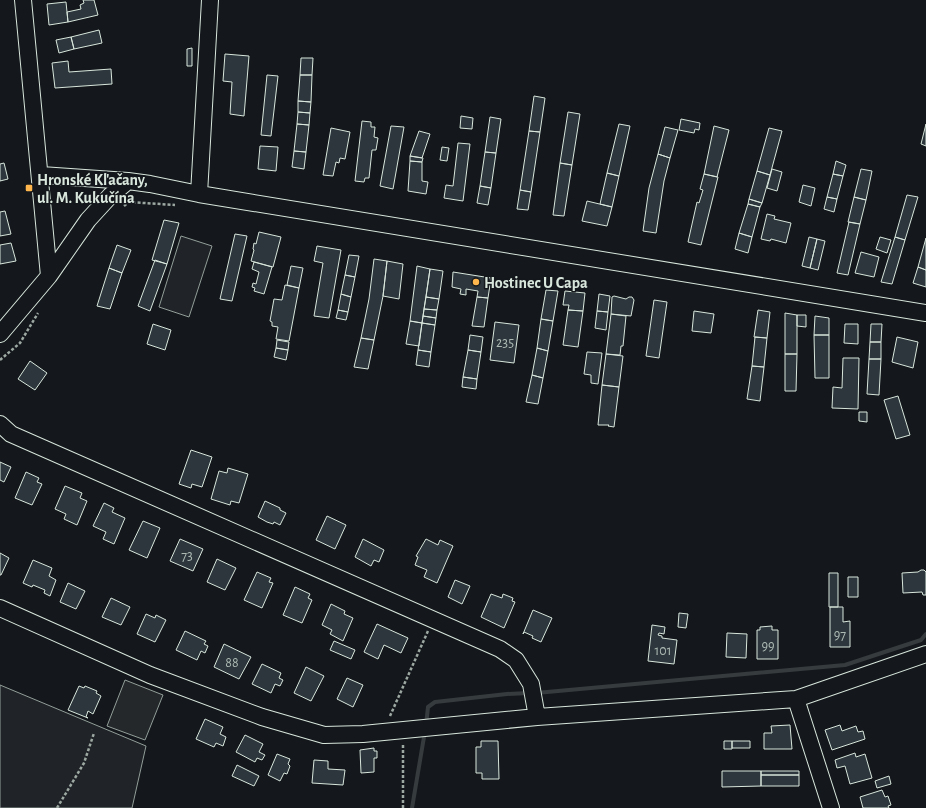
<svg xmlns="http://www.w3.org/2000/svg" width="926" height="808" font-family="'Alegreya Sans',sans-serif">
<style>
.green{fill:#202428;stroke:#939e99}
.parking{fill:#24282b;stroke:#939e99}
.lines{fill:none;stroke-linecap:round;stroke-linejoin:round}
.stream{stroke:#363b3e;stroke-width:4}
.building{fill:#2c363c;stroke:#d8e6dc}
.minor-casing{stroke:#d8e6dc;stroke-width:18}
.path{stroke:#9da8a2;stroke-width:2.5;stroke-dasharray:3 2;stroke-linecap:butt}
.minor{stroke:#14181c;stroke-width:16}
.poi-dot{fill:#ffb74d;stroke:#14181c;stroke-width:1.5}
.labels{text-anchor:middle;stroke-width:3;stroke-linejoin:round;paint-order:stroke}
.number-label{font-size:14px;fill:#adbab4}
.poi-label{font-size:16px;font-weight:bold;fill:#d8e6dc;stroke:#14181c;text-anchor:start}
</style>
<rect width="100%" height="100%" fill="#14181c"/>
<path class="green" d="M181,236l31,10 -23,71 -30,-10z
M0,685l146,61 -14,62h-132z"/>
<path class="parking" d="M125,680l38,15 -18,45 -38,-14z"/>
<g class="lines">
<path class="stream" d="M536,693l309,-28 76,-25 5,-6
M426,725l2,-18 7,-5 72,-8 22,-1
M412,808l13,-77"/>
</g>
<path class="building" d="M83,0h11l4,15 -30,7 -1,-10 14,-3 -1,-4 4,-2z
M66,2l2,20 -19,3 -2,-21z
M99,30l3,13 -28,6 -3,-12z
M71,37l3,12 -15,4 -3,-13z
M192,48v18h-5v-17z
M225,54l24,2 -5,60 -14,-2 2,-32 -9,-1z
M301,58h12l-1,17h-12z
M68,61l1,11 42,-3 1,15 -57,4 -3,-25z
M267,75l11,1 -7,60 -10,-1z
M300,75h12l-1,27 -13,-1z
M534,96l11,2 -5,34 -11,-1z
M298,101l13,1 -1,11 -12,-1z
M298,112l12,1 -1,12 -12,-1z
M568,112l12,2 -8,51 -12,-2z
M461,116l12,2 -1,11 -12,-1z
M490,117l11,2 -5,34 -11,-1z
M681,119l19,4 -1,7 -4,-1 -1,4 -15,-3z
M362,121l9,1v5h4l-1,10 4,1 -2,12h-4l-3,28h-4l-1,4 -9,-1z
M297,124l12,1 -3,27 -12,-1z
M619,124l11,2 -11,50 -12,-3z
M926,124v22l-5,-2z
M391,126l13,1 -11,62 -13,-3z
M714,126l15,4 -12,47 -13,-3z
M665,127l13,3 -8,28 -12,-4z
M331,128l19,4 -5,27 -5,-1 -1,5 -3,-1 -3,14 -10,-1z
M769,128l13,3 -12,44 -13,-4z
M419,131l11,3 -8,24 -12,-2z
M529,131l11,1 -9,60 -11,-2z
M458,143l12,1 -7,57 -19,-3 2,-13 7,1z
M260,146l18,1 -2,24 -18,-2z
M442,147l7,1 -2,13 -7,-1z
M294,151l12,1 -2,17 -12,-2z
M485,152l11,1 -5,35 -11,-2z
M658,154l12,4 -6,23 -8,52 -13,-2 6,-43z
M410,156l13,2 -1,4 -12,-1z
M410,161l12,1v19l6,1 -2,12 -18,-3z
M836,161l10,4 -3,11 -10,-2z
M4,163l4,16 -8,2v-17z
M560,163l12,2 -8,51 -11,-1z
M772,169l10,3 -5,19 -10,-3z
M861,169l11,2 -6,29 -12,-3z
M757,171l13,4 -8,28 -13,-4z
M607,173l12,3 -7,31 -12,-3z
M704,174l14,3 -17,68 -13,-3 9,-40 2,1 4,-13 -3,-1z
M833,174l10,2 -6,23 -10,-2z
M803,185l12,3 -4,18 -12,-4z
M480,186l11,2 -3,17 -11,-2z
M520,190l11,2 -3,18 -11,-1z
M907,195l11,2 -13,43 -10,-3z
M827,197l10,2 -3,13 -10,-3z
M854,197l12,3 -6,24 -12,-2z
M749,199l13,4 -2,4 -12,-3z
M587,201l25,6 -5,19 -25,-5z
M748,204l12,3 -8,30 -13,-4z
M5,211l6,23 -11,2v-24z
M767,214l8,2 -1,3 17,4 -5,20 -15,-4 -1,2 -9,-2z
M164,220l15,3 -12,41 -15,-4z
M849,222l11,2 -12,51 -11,-2z
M259,232l22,5 -8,30 -22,-6 3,-11 -1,-1 1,-6 2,1z
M739,233l13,4 -4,16 -13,-4z
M235,234l12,2 -15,65 -12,-2z
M809,237l8,2 -7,29 -8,-2z
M880,237l11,3 -4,13 -11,-4z
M895,237l10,3 -13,44 -11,-2z
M926,238v32l-8,-3z
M817,239l8,2 -7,29 -8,-2z
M11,243l5,18 -16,3v-19z
M117,245l14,5 -9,23 -13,-5z
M317,246l24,4 -12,68 -15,-2 9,-53 -9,-2z
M861,252l18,5 -5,20 -19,-4z
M349,255l10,1 -4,21 -10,-2z
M374,259l13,2 -4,35 -9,44 -13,-2 8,-39z
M155,260l12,4 -17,47 -12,-5z
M387,261l16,3 -4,35 -16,-3z
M254,262l18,5 -8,27 -10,-3 1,-3 -3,-1 1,-4 3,1 3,-12 -7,-3z
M291,266l12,2 -4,20 -12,-3z
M417,266l13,3 -8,54 -12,-2z
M918,267l8,3v17l-13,-4z
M109,268l13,5 -12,36 -13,-3z
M430,269l13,2 -4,28 -13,-2z
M453,272l38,6 -3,20 -11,-1 1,-6 -12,-2v6l-6,-1 1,-5 -9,-2z
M345,275l10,2 -4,20 -10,-3z
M285,285l14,3 -10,53 -13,-2 2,-12 -6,-1v-4l-2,-1 4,-22 8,1z
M546,290l12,1 -5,30 -12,-2z
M565,291l20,2 -2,18 -15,-1 1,-5h-6z
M341,294l10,3 -3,15 -10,-2z
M599,294l11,2 -2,16 -11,-1z
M614,296l12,3 3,-2h3l2,3 -3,16 -20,-2 1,-17z
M426,297l13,2 -2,11 -13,-1z
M477,297l11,1 -4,29 -12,-1z
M654,300l13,2 -8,56 -13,-2z
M424,309l13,1 -1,8 -13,-2z
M338,310l10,2 -2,8 -10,-2z
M568,310l15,1 -5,36 -15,-2z
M758,310l12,2 -3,26 -13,-1z
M597,311l11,1 -2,18 -11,-2z
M694,311l20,3 -3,19 -19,-2z
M785,313l12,2v39h-12z
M611,314l15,2 -3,30h-2l-1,9 -14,-1z
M797,315h9v12l-9,-1z
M423,316l13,2 -1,7 -13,-2z
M815,316l14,2v17h-15z
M541,319l12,2 -5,30 -11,-3z
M410,321l12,2 -3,23 -13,-2z
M495,322l24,3 -5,38 -24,-3z
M422,323l13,2 -4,27 -13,-2z
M153,324l18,6 -6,20 -18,-6z
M845,324h13v20l-14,-1z
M871,324h11l-1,18h-11z
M470,335l13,2 -2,15 -13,-2z
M814,335h15v43h-14z
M755,337l12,1 -3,29 -12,-1z
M897,337l21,5 -5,26 -21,-6z
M361,338l13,2 -6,29 -14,-2z
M277,340l12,2 -1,8 -12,-2z
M870,342h11v17h-12z
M276,348l12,2 -2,10 -12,-3z
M537,348l11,3 -5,27 -11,-3z
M418,350l13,2 -2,15 -13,-2z
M468,350l13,2 -4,27 -14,-2z
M587,352l15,1 -4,31 -7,-1v-8l-7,-1z
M606,354l17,2 -4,31 -17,-2z
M785,354h12l-1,37h-11z
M843,358h16l-1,51 -26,-1 1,-21 9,1z
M869,359h12l-2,36 -12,-1z
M30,361l17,12 -12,17 -17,-11z
M752,366l12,1 -4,34 -13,-2z
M532,375l11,3 -5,26 -12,-2z
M463,377l14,2 -1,10 -14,-2z
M602,385l17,2 -5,40 -6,-1 1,-1h-11z
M898,396l12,39 -14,4 -12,-39z
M859,412h8v10l-8,-1z
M191,450l21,7 -10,30 -10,-3 -1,4 -12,-4z
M0,462l11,5 -7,15 -4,-2z
M228,468l20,6 -9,29 -8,-2 -1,4 -19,-6 8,-28 8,2z
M26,472l13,6 -2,4 5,2 -10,21 -17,-7z
M65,486l17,7 -2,5 7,3 -10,24 -13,-6 2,-5 -11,-5z
M265,501l15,7v2l6,3 -6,12 -6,-3 -1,2 -6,-2 -9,-5z
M104,503l10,5 -2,4 13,6 -11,26 -11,-5 3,-7 -13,-6z
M327,516l19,9 -11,24 -19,-9z
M143,521l17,7 -13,30 -18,-8z
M180,539l23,10 -10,22 -23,-10z
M363,539l21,11 -5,12 -5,-2 -3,6 -16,-9z
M426,539l12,6 2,-5 13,6 -16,37 -13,-6 3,-7 -12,-5 3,-8 -2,-1z
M0,553l9,5 -8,17h-1z
M217,559l19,9 -11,22 -18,-8z
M33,560l19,8 -3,8 7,4 -6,16 -6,-3 1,-3 -12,-5 -1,2 -9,-4z
M921,570h3l2,2v23h-3l-1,-3 -19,1 -1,-20 16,-1z
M257,572l14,6 -2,4 4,1 -11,25 -18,-8z
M829,573h9v34h-9z
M848,577h10v20h-10z
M455,580l15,6 -8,18 -14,-7z
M68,583l17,8 -9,18 -16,-7z
M295,587l15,7 -2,4 4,2 -10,23 -19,-8z
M491,594l11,4 1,-4 10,4 -1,3 3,1 -11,26 -23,-11z
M111,598l19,9 -9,18 -19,-8z
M331,604l14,7 -1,3 9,4 -10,23 -13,-7 2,-4 -10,-5z
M830,607h13v15l7,-1v26h-20z
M533,610l19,8 -11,24 -9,-4 1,-2 -9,-4 -1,2z
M679,613l9,1 -2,14 -8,-1z
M146,614l9,4 1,-3 10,5 -11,22 -18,-8z
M377,624l31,14 -7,15 -17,-8 -6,14 -14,-7z
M652,625l13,2 -1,7 -5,-1 -1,2 4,1v2l15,2 -3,24 -26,-3z
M772,626v4h6v29h-21v-29h3v-3z
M185,631l21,10 -2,3 4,2 -3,7 -4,-2 -4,9 -21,-10z
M727,633l20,1 -1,24 -20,-1z
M334,641l21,9 -4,9 -21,-9z
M224,644l27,13 -12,22 -25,-12z
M262,664l19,9 -2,5 4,2 -3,6 -5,-2 -4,9 -19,-9z
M306,667l18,9 -13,25 -17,-8z
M347,678l16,7 -10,22 -16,-8z
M79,686l5,2 1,-2 12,5 -1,2 5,3 -8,18 -5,-3 -2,6 2,1 -20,-8z
M205,719l18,8 -3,7 6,3 -3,9 -7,-3 -2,4 -18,-8z
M790,725l2,24h-28v-16h8l-1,-7z
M840,725l2,6 14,-5 2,6 5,-1 2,8 -33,11 -7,-20z
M245,735l18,9 -4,8 6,3 -3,5 -5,-2 -2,4 -19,-10z
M481,741h17l1,38h-17v-6h-6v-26h5z
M724,741h8v8h-8z
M732,741h18v7h-18z
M374,748v3h3v7h-3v14l-13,1 -1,-23z
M855,753l1,4 9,-3 7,24 -22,6 -5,-18 -8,2 -2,-8z
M277,754l13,5 -2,5 2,2 -3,8 -3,-1 -4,8 -12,-6z
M314,760l14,1v8l17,1 -2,15 -31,-2z
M237,765l22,11 -5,10 -22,-10z
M722,771h39v15l-39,1z
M761,771h38v4h-38z
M761,775h38v11h-38z
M889,776l2,8 -14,4 -2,-7z
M882,790l3,7 3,-1 3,9 -3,1 1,2h-26l-3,-11z"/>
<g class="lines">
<defs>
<path id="minor" d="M23,0l26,276
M41,175l87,6
M199,194l11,-194
M0,334l49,-58 39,-56 22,-24 18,-15 22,3 49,10 727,119
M0,424l11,10 489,215 16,11 15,24 6,33
M0,608l150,67 112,42 62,18 39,-1 174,-17 259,-18 130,-45
M796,699l35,109"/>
</defs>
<use href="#minor" class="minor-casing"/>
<path class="path" d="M124,206l5,-4 46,3
M0,360l20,-17 18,-30
M390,716l38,-85
M403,745v63
M57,808l27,-45 10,-30"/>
<use href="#minor" class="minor"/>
</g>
<g class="poi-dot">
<rect x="25" y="184" width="8" height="8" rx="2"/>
<circle cx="476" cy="282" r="4"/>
</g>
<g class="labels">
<g class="number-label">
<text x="505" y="347">235</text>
<text x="187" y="560">73</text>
<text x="840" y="639">97</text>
<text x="768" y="650">99</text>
<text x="663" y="655">101</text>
<text x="232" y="667">88</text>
</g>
<g class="poi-label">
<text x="37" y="185">Hronské Kľačany,<tspan x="37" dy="18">ul. M. Kukučína</tspan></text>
<text x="484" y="288">Hostinec U Capa</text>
</g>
</g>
</svg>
